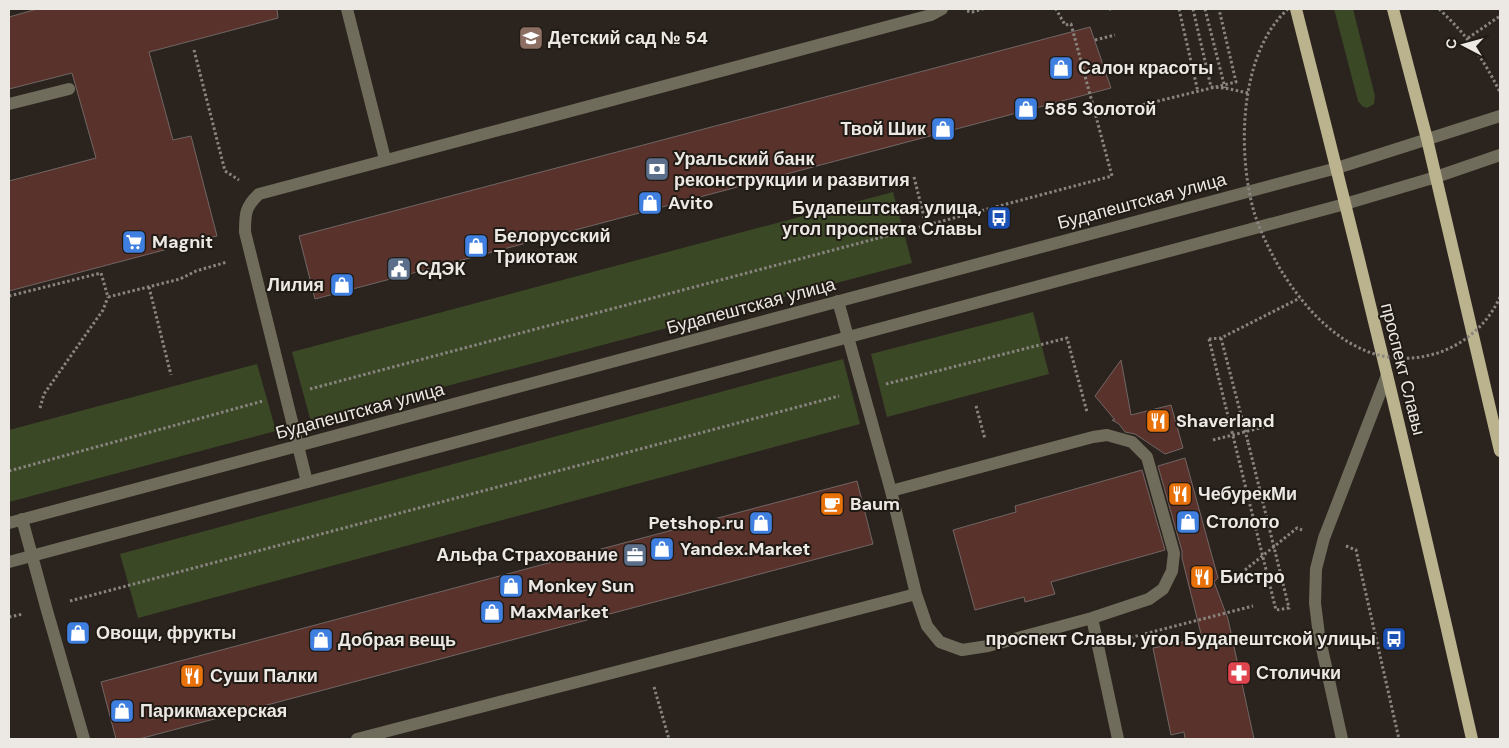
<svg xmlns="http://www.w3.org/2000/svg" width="1509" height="748" font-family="'DM Sans',sans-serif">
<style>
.green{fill:#3b4826}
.building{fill:#5a322c;stroke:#716664}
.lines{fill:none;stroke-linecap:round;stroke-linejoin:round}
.path{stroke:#89847f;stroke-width:3;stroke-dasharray:2.5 2.5;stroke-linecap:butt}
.service{stroke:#706c5b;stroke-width:12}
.minor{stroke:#706c5b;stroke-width:12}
.tertiary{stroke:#706c5b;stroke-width:12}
.primary{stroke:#bbb38e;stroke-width:12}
.path-bridge{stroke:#89847f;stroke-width:3;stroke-dasharray:2.5 2.5;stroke-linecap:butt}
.labels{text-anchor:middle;stroke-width:4;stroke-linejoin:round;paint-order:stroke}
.poi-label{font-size:18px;font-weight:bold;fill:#ece8e4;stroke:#211b15;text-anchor:start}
.street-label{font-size:18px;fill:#ece8e4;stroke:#211b15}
</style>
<rect width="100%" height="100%" fill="#2b241e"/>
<path class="green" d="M1334,9h19l22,87 -1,8 -7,4 -5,-2 -4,-5z
M893,192l19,71 -601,159 -19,-70z
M1033,312l16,62 -162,43 -16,-63z
M843,359l17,65 -722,194 -18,-64z
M257,364l19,67 -267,71v-72z"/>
<path class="building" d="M37,9h240l1,9 -129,34 24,88 18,-4 26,100 -208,55v-110l87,-23 -24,-85 -63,16v-72z
M1090,27l21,61 -796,211 -16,-63z
M1121,360l10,55 40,-10 12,43 -18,6 -30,-20 -10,-2 -6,-8 -7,-4h3l-20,-24z
M1185,458l33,120 -4,4 14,37 26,120h-69l-1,-7 -13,3 -18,-87 49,-10 -20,-80v-7l-24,-85z
M1142,470l23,80 -114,32 4,12 -30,8 -1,-5 -49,13 -22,-80 63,-18 -1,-6z
M857,481l16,63 -734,195h-23l-15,-57z"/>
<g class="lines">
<path class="path" d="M1109,9h2
M1179,9l19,83
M1193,9l18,78
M1439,9c29,27 43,48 61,83
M967,11l5,1 11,-3
M1468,38l32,-22
M1095,40l20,-5
M194,50l31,121 14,9
M1138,106l98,-24 -17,-73
M914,177l12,48
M149,287l22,88
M9,296l92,-23 7,24 72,-18 16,-8 31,-9
M1221,338l27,104
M1209,339l12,-1 79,-40
M886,384l181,-46 20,74
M310,389l802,-213 -41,-152 -6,1 -9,-16
M976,406l9,33
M40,408l4,-14 59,-84 5,-13
M1213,440l59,-15
M9,471l254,-70
M1346,546l10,4 43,189
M1245,570l52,-42 5,2
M70,601l769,-205
M9,617l14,-3
M1121,640l132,-34
M654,687l15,52"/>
<path class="service" d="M347,9l38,150
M9,104l60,-15
M838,301l53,190 25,103 11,32 13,16 22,8 26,-4 104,-28 57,-19 14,-10 9,-18 2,-18 -27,-96 -15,-15 -25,-7 -14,2 -202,54
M307,482l-62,-250c0,-18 0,-25 14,-38l672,-179 11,-6
M22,519l24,88 38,132
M1092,618l26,121
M357,739l559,-145"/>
<path class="minor" d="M1342,739l-23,-104 -4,-32 1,-34 8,-31 63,-163"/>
<path class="tertiary" d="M9,523l1328,-355 163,-52
M9,562l1336,-358 91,-27 64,-22"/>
<path class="primary" d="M1296,9c62,242 121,486 176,730
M1393,9l34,130 73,312"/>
<path class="path-bridge" d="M1205,9l20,79
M1288,9c-49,44 -51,143 -34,203 6,19 15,37 25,55 33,55 86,107 155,87 29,-8 54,-30 66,-57
M1211,87l14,1 23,5
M1209,339l67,271 13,-2 -41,-166"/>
</g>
<defs>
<symbol id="school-square" viewBox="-11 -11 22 22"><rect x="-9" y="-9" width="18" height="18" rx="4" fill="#8d6e63" stroke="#211b15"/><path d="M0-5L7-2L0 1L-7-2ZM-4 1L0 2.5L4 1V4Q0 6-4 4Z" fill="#fff"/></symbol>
<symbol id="shop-square" viewBox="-11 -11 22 22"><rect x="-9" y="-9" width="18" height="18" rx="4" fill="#3f7fe0" stroke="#211b15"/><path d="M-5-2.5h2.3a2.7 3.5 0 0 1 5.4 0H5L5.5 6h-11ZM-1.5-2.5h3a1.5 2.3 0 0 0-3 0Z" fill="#fff"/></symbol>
<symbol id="bank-square" viewBox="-11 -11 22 22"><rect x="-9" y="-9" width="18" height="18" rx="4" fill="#5c6f8a" stroke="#211b15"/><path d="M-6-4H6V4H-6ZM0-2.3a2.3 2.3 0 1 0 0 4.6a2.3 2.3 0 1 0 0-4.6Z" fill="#fff"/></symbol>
<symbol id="bus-square" viewBox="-11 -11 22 22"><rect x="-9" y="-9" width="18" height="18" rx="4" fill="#1a4fb4" stroke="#211b15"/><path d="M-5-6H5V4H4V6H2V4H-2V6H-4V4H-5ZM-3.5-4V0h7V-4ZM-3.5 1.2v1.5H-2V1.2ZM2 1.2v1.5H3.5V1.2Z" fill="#fff"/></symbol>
<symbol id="supermarket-square" viewBox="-11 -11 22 22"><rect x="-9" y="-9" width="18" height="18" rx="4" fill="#3f7fe0" stroke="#211b15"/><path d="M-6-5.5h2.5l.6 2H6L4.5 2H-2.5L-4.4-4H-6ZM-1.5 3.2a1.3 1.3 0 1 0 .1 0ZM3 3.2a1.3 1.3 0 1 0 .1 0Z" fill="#fff"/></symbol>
<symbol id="civic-square" viewBox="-11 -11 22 22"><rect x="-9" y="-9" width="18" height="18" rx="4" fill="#5c6f8a" stroke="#211b15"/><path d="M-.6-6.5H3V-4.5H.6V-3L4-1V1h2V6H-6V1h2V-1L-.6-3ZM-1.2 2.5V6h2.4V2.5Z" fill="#fff"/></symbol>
<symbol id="restaurant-square" viewBox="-11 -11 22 22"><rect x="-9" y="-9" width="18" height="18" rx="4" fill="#e8710a" stroke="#211b15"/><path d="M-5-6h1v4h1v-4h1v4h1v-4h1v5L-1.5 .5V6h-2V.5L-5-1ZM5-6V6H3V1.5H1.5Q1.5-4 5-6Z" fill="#fff"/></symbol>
<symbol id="cafe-square" viewBox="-11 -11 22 22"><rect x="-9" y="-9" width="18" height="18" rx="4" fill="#e8710a" stroke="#211b15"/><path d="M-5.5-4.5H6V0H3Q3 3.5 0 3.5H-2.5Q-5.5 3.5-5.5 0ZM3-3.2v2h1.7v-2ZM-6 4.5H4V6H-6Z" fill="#fff"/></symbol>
<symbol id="office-square" viewBox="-11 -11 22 22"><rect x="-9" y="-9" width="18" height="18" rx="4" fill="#5c6f8a" stroke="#211b15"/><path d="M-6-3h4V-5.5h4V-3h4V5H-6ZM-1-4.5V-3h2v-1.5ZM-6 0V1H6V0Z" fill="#fff"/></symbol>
<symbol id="pharmacy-square" viewBox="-11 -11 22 22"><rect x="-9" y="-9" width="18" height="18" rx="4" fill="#e0444e" stroke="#211b15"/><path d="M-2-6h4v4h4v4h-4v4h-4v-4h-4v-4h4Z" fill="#fff"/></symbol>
</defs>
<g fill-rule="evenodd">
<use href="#school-square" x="517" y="24" width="28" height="28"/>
<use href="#shop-square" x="1047" y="54" width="28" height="28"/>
<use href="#shop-square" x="1012" y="95" width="28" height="28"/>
<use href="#shop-square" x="929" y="115" width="28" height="28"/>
<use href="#bank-square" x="643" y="155" width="28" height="28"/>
<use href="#shop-square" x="636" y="189" width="28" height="28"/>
<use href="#bus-square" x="985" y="204" width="28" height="28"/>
<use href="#supermarket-square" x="120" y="228" width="28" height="28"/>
<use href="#shop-square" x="462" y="232" width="28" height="28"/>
<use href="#civic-square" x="385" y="255" width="28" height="28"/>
<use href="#shop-square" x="328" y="271" width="28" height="28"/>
<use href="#restaurant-square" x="1144" y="407" width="28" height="28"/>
<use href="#restaurant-square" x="1166" y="480" width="28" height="28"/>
<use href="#cafe-square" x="818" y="490" width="28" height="28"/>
<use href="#shop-square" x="1174" y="508" width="28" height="28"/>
<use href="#shop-square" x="747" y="509" width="28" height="28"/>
<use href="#shop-square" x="648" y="535" width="28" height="28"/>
<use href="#office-square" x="621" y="541" width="28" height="28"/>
<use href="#restaurant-square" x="1188" y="563" width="28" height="28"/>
<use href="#shop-square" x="497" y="572" width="28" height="28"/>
<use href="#shop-square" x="478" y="598" width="28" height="28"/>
<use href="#shop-square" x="64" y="619" width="28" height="28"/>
<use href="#bus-square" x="1380" y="625" width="28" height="28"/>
<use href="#shop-square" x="307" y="626" width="28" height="28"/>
<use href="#pharmacy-square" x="1225" y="659" width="28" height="28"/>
<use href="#restaurant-square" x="178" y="662" width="28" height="28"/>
<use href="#shop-square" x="108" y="697" width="28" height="28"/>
</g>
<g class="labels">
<g class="poi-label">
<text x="548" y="44">Детский сад № 54</text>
<text x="1078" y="74">Салон красоты</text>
<text x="1044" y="115">585 Золотой</text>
<text x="926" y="135" text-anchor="end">Твой Шик</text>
<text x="674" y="165">Уральский банк<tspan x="674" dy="21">реконструкции и развития</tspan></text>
<text x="668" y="209">Avito</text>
<text x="982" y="214" text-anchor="end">Будапештская улица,<tspan x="982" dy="21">угол проспекта Славы</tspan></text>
<text x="494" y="242">Белорусский<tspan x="494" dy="21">Трикотаж</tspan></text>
<text x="152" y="248">Magnit</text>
<text x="416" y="275">СДЭК</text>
<text x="324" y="291" text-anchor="end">Лилия</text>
<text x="1176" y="427">Shaverland</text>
<text x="1198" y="500">ЧебурекМи</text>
<text x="850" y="510">Baum</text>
<text x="1206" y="528">Столото</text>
<text x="744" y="529" text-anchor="end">Petshop.ru</text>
<text x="680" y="555">Yandex.Market</text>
<text x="618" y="561" text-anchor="end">Альфа Страхование</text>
<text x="1220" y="583">Бистро</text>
<text x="528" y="592">Monkey Sun</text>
<text x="510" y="618">MaxMarket</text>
<text x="96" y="639">Овощи, фрукты</text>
<text x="1376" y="645" text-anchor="end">проспект Славы, угол Будапештской улицы</text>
<text x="338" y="646">Добрая вещь</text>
<text x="1256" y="679">Столички</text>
<text x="210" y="682">Суши Палки</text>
<text x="140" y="717">Парикмахерская</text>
</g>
<g class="street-label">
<text transform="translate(1142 201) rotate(-15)" y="6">Будапештская улица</text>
<text transform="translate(751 306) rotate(-15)" y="6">Будапештская улица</text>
<text transform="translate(1403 369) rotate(76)" y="6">проспект Славы</text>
<text transform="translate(360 411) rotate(-15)" y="6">Будапештская улица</text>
</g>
</g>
<rect width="1509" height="748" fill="none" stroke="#ece8e4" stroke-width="20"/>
<g transform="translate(1464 45) rotate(276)" stroke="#211b15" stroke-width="4" paint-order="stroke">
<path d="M0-4L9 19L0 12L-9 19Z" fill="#ece8e4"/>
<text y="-8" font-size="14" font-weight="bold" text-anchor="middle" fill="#ece8e4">С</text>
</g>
</svg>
